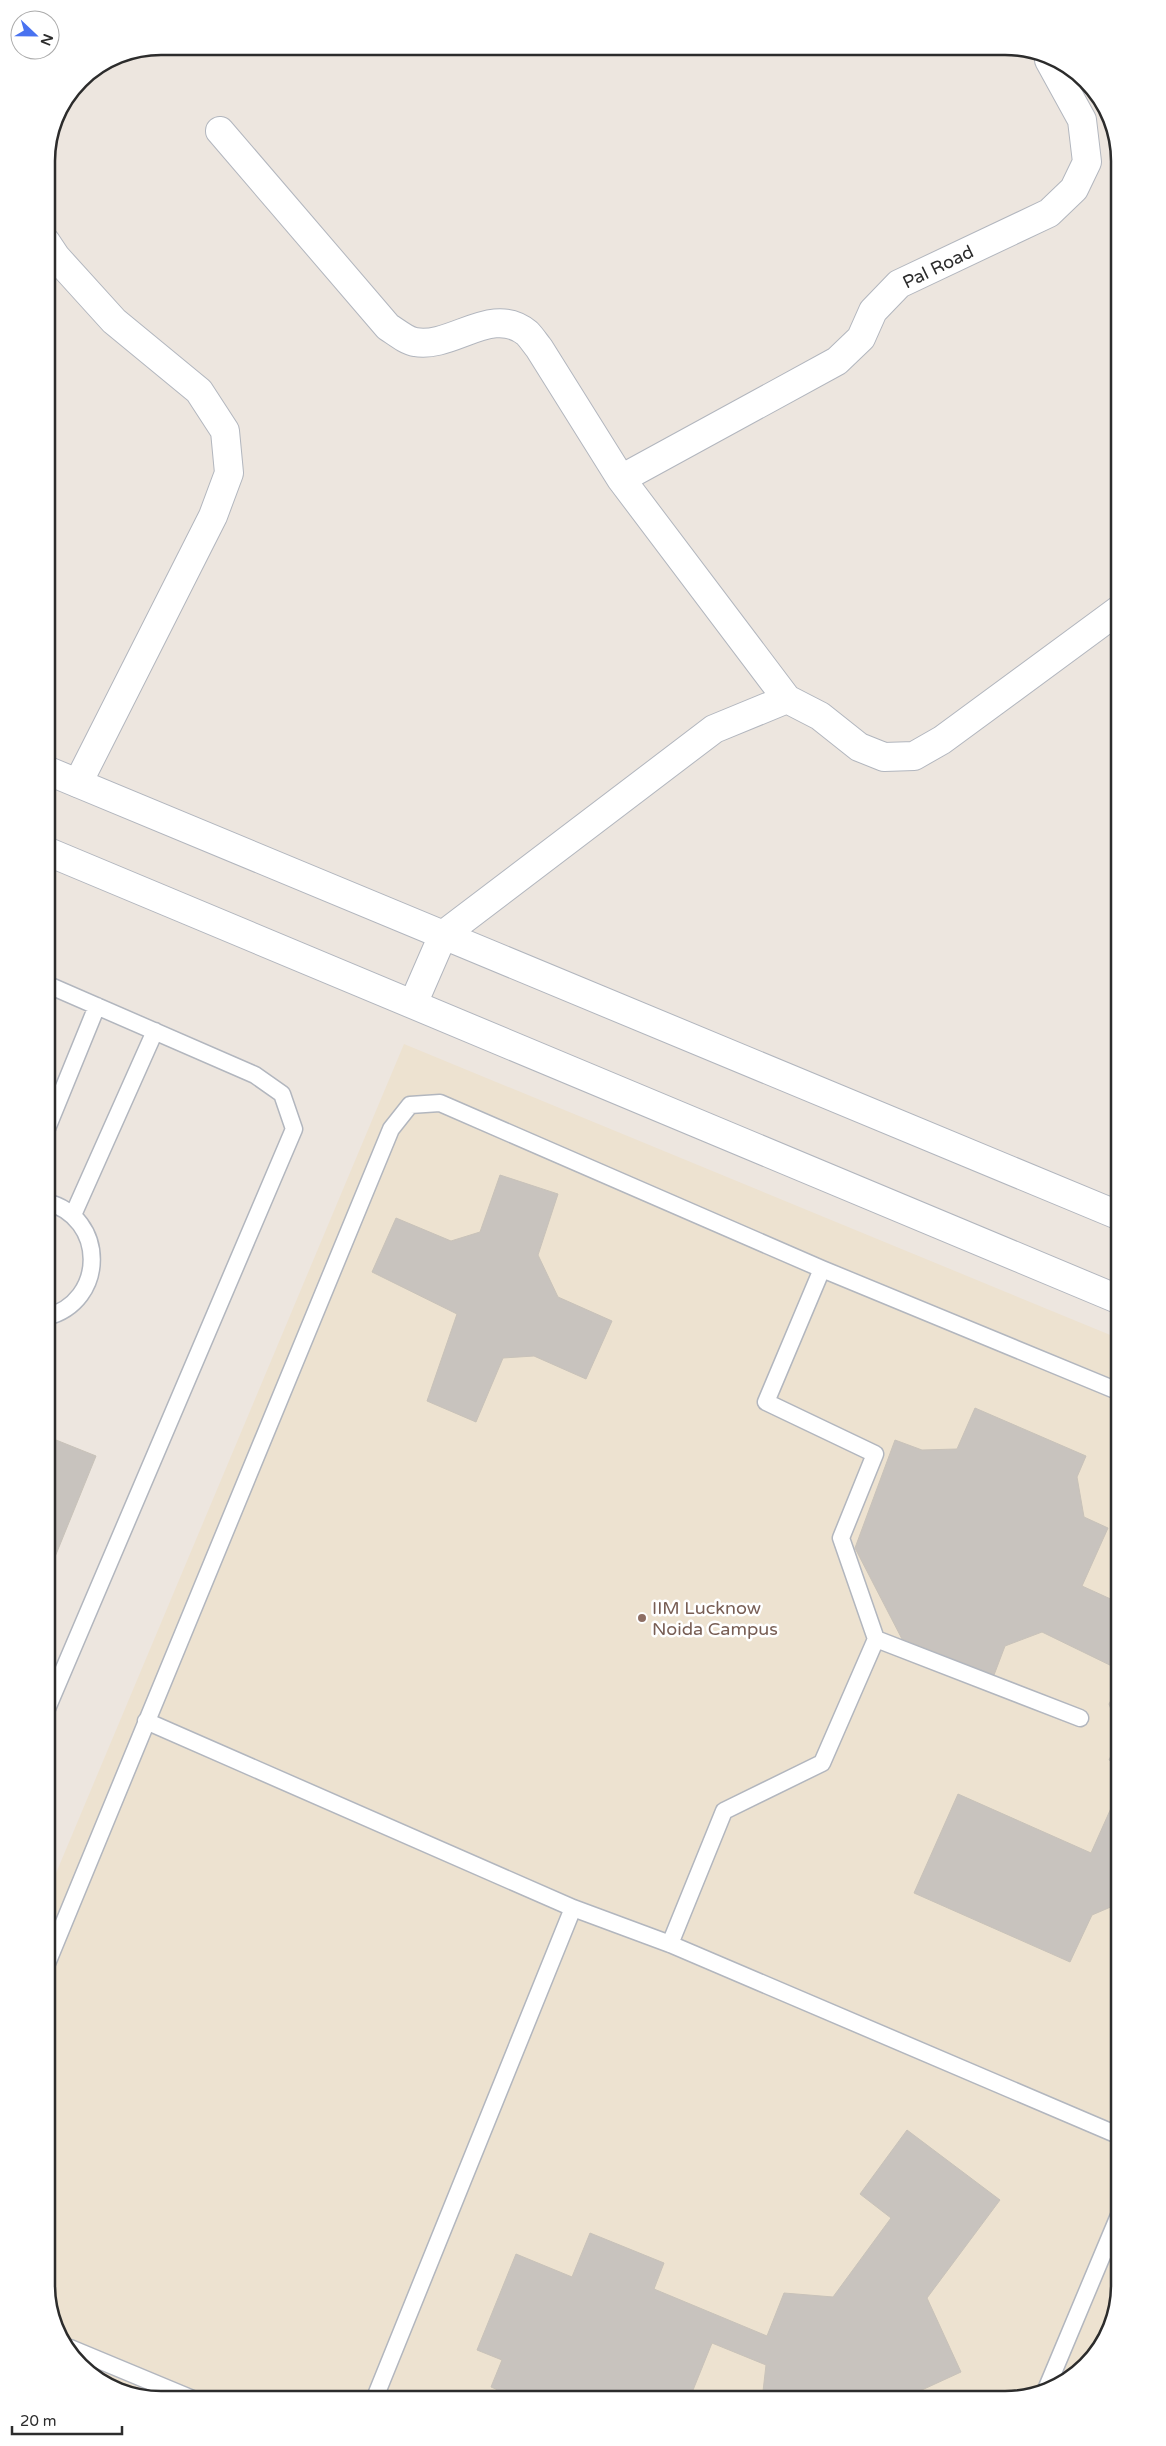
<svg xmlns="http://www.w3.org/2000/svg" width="1166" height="2446" font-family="'Varela Round',sans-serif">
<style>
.education{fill:#ede2d0}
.building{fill:#c8c3be;stroke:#c8c2b9}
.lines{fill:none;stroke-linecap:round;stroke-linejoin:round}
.lane-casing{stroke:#b2b6be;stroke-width:19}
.street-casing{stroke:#b2b6be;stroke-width:30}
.secondary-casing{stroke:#b2b6be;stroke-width:30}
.lane{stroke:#fff;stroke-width:16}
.street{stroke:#fff;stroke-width:28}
.secondary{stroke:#fff;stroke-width:28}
.education-dot{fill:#8d6e63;stroke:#fff;stroke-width:2}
.labels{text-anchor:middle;stroke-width:5;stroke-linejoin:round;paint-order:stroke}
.street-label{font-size:18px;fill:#2c2c2c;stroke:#fff}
.education-label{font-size:18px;fill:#785e54;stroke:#fff;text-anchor:start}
.rim{fill:none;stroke:#2c2c2c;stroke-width:2.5}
</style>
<rect width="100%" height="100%" fill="#ede6df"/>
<path class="education" d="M404,1044l716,295v947l-20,63 -51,42 -44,9h-852l-56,-20 -42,-51 -9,-44v-388z"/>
<path class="building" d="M500,1175l58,19 -20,61 20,42 54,24 -26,58 -52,-23 -31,2 -27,64 -49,-21 30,-87 -85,-42 24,-54 55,23 29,-9z
M975,1408l111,48 -9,21 7,40 24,11 -26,58 33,15 5,-10v79l-78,-38 -37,14 -11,29 -92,-36 -47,-91 40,-108 27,10 35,-1z
M46,1436l50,20 -50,123z
M1120,1683v51l-11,-30z
M1120,1737v28l-11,-5z
M1120,1788v115l-28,12 -22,47 -156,-69 44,-99 133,59z
M907,2130l93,70 -73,98 34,74 -61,28h-138l4,-35 -54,-22 -23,57h-14l-18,-8 -3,8h-133l-30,-13 11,-27 -25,-10 39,-96 56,23 18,-44 74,30 -10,26 113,47 17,-43 49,4 58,-79 -31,-24z"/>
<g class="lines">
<defs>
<path id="lane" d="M46,1131l51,-125
M73,1215l82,-184
M46,1317c61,-15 61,-100 0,-115
M876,1639l204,79
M46,1711l248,-582 -12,-35 -27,-19 -209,-91
M146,1721l427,187 97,36 450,192
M670,1944l54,-133 98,-48 54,-124 -35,-101 34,-84 -109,-52 56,-133
M46,1966l345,-837 19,-24 30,-2 382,166 298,123
M70,2348l125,52
M1045,2392l75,-179
M374,2400l199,-492"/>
<path id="street" d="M220,131l168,196c8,5 19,14 27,15 37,7 77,-38 112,-9 4,4 8,10 12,15l82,131 166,220
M46,242l10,15 58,64 85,70 26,40 4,42 -16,43 -135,267
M621,479l216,-118 24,-23 12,-27 26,-27 150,-71 25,-24 13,-27 -5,-42 -33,-60
M443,935l271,-206 73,-30 33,17 39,31 25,10 30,-1 28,-16 178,-131"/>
<path id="secondary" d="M46,770l1074,446
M46,851l1074,449
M413,1004l30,-69"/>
</defs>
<use href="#lane" class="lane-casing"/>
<use href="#street" class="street-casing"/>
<use href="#secondary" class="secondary-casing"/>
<use href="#lane" class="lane"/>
<use href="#street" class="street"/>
<use href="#secondary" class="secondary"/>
</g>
<circle class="education-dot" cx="642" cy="1618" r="5"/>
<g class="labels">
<g class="street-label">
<text transform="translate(938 267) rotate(-26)" y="6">Pal Road</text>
</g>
<g class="education-label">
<text x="652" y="1614">IIM Lucknow<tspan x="652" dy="21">Noida Campus</tspan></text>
</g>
</g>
<path d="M0 0H1166V2446H0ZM161 55H1005A106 106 0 0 1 1111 161V2285A106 106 0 0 1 1005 2391H161A106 106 0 0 1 55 2285V161A106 106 0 0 1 161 55Z" fill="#fff" fill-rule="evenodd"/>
<path class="rim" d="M161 55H1005A106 106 0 0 1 1111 161V2285A106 106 0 0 1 1005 2391H161A106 106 0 0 1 55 2285V161A106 106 0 0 1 161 55Z"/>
<g transform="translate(35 35) rotate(112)"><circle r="24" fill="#ffffff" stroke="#ababab"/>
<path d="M0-4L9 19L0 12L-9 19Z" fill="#4972f0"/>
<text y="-8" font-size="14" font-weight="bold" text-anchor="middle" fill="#2c2c2c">N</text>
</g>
<path d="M12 2426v8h110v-8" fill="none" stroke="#2c2c2c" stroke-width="2.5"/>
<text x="20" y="2426" font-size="15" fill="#2c2c2c" stroke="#ffffff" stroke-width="4" paint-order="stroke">20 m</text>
</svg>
